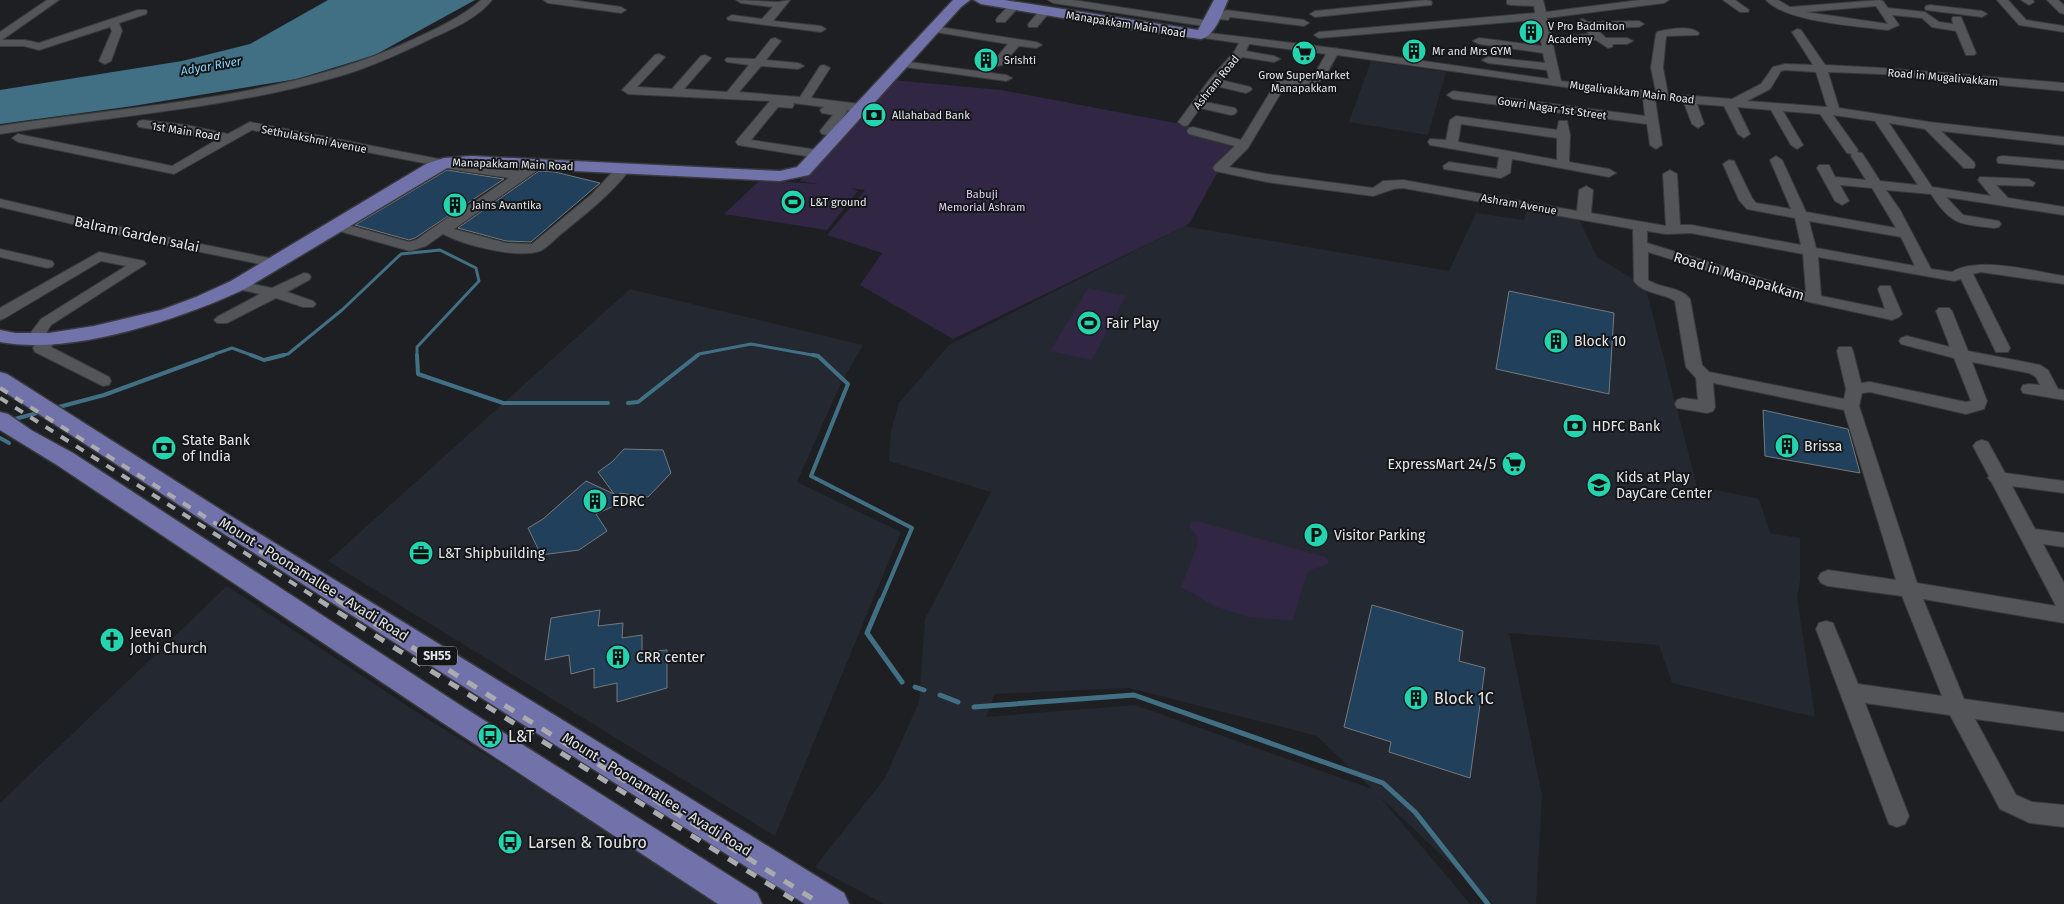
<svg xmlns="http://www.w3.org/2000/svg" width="2064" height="904" font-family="'Fira Sans',sans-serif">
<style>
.built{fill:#242830;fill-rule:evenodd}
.green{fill:#312643}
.water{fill:#417084}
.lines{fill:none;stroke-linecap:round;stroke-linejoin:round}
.stream-far2{stroke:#417084;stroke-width:3}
.stream-far1{stroke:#417084;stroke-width:4}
.stream{stroke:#417084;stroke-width:5}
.building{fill:#20405b;stroke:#76797c}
.minor-casing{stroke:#393a3d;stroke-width:2}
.major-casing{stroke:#393a3d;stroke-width:3}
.minor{fill:#535558;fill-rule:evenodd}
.major{fill:#7272ab;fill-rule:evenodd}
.rail-far1{stroke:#aaabae;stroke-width:4;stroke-dasharray:9 9;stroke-linecap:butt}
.rail{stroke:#aaabae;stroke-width:5;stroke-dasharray:11 11;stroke-linecap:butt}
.labels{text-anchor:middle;stroke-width:4;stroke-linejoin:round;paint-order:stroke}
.far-street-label{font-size:11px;fill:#e5e7e9;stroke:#151619}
.far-poi-label{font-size:11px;fill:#e5e7e9;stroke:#151619;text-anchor:start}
.far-park-label{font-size:11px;fill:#ded1f8;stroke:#151619}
.far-water-label{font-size:12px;font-style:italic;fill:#85d3f5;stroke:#151619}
.shield{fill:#151619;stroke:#a7a8ab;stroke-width:1}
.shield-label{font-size:12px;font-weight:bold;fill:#e5e7e9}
.street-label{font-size:14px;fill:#e5e7e9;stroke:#151619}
.poi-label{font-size:14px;fill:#e5e7e9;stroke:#151619;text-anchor:start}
.near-poi-label{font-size:16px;fill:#e5e7e9;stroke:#151619;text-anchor:start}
</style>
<rect width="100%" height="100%" fill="#1e1f22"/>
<path class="built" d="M1371,61l75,11 -18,63 -79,-13z
M1527,209l51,8 19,40 48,29 52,200 62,13 11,34 30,5v43l-3,16 18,120 -143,-34 -13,-38 -150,-12 33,163 -6,108h-43l-113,-107 90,107h-586l-69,-37 70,-89 34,-76 6,-83 66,-127 -102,-31 2,-30 8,-28 50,-58 235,-119 265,45 27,-58 48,7zM1129,688l188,48 55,53 -237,-84 -149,12 9,-23z
M630,289l233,56 -23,40 -43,97 104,50 -126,304 -447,-275z
M227,586l202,134 301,184h-730v-101z"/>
<path class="green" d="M893,80l108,10 180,34 63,21 -24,23 -31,56 -236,115 -93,-54 22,-32 -55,-18 38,-45 -15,-2 8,3 -31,39 -103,-16 36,-34 58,4 -18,-3z
M1088,288l38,8 -34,64 -42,-9z
M1192,522h8l126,35 3,4 -2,4 -17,5 -4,5 -13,46 -44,-4 -33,-10 -35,-20 17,-44 -1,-6 -8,-10z"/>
<path class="water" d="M328,0h147l-100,55 -78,24 -164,27 -133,18v-34l182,-29 68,-17z"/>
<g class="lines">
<path class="stream-far2" d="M209,356l23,-8 22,8
M279,356l9,-2 54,-44 59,-56 39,-4 36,18 3,13 -62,66v9
M696,356l3,-2 52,-10 67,12"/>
<path class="stream-far1" d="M251,355l13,5 20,-5
M417,355l1,19 85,29h105
M813,355l5,1 30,28 -37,92 101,52 -31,73
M628,403l10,-1 60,-47
M55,408l49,-13 109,-40
M11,420l30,-8
M0,438l9,5"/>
<path class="stream" d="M881,600l-14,33 35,49
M915,687l9,3
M940,695l18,7
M974,707l160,-12 249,88 32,29 73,92"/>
</g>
<path class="building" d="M447,170l57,9 -89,59 -6,2 -54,-15z
M539,171l16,1 45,11 -69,59 -25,-1 -48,-13z
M1509,291l105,22 -5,81 -113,-25z
M1763,410l85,19 12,44 -95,-17z
M624,449l39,1 8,23 -23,24 -28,-4 -6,13 -18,8 11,17 -28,19 -38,5 -13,-27 15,-9 43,-38 28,13 -16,-22 14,-10z
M1372,605l91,26 -4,30 26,7 -15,110 -81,-26 2,-10 -47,-15z
M600,610l-2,16 25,-3 -1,15 20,-3v17l25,-2v38l-50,14v-19l-23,5v-20l-23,6 -2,-19 -24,5 6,-42z"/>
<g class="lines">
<defs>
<path id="minor" d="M47,0h12l-57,40h23l14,3 99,-33h8l1,2 -1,2 -27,9 3,8 -11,30 -6,3 -6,-3 13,-30 -2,-4 -71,23 -15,-4h-24v-14z
M481,0h11c-15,19 -42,30 -64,40 -31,15 -62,29 -95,38 -108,31 -222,38 -333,56v-8c139,-22 283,-26 412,-86 24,-11 50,-23 69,-40z
M543,0h28l50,7 5,3 -5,3 -73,-10z
M736,0l42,2 12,-2 -17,21 48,5 5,3 -5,3 -93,-12 -1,-2 5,-3 30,4 11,-12 -32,-4z
M1048,0h25l137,21 5,3 -5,3 -157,-24z
M1426,0l5,1 1,2 -1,2 -116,12 -5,-3 5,-3z
M1507,0h36l3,12 94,-12h29l-5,3 -117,15 14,63 95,11 -5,-24 5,-34 1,-2c12,-3 33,-7 42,1l-1,2 -32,1 -3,32 5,26 64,5 29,-15 12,-17 12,-3 28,1 -21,-33 5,-3 4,1 24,35 57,3 182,15v8l-182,-17 -54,-2 11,36 90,14 135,15v8l-123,-14 33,31 1,3 -1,3h-10l-39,-39 -36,-6 43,64 59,9 -13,-16 2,-3 48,2 7,4 -2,3 -37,-1 12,13 56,9v8l-118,-18 17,18 36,6 2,3 -2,3 -5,1c-35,-4 -43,-3 -63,-34l-45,-4 14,20 31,59 21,3c27,-16 81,-1 112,4v8l-83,-12 -8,2 37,74 -2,4h-12l-2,-4 -33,-69 -7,2 -136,-24 3,39 64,13 -7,-20 2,-3h10l12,28 -3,3 -7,3 -83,-18 -161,-50v28c13,9 32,6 42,19l12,66 7,7 135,27 2,-10 -9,-38 2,-4h12l2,4 8,32 9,-1 96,20 5,-1 -17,-43 -53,-14 -2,-3 2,-3 6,-2 43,11 -14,-36 3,-3h10l3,3 16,40 72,14 8,5 10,19 6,1v10l-41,-7 -2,-4 2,-4 6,-1 11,1 -4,-8 -7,-4 -57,-11 15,39 -3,8 -18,5 -96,-22 -8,1 -3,13 58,177 139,23 -64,-123 -4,-5 1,-2 -16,-30 3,-4 6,-2 6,2 17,31 59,8v12l-52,-7 23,43 29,4v14l-21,-3 21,39v40l-141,-24 41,100 100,14v18l-89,-12 41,76 16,7 32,3v22l-34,-4 -30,-14 -50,-94 -85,-12 44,113 -4,8 -8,3 -8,-3 -73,-195 3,-6 7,-2 7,2 25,61 84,12 -40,-100 -74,-10 -7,-3 -3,-5 3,-5 7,-3 68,10 -52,-170 -131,-27 2,24 -2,4 -6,2 -30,-5 -2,-4 2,-4 6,-2 15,2 -2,-22 -10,-11 -11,-66c-13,-9 -31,-6 -41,-20l-1,-52 -230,-41c-12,0 -19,5 -30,8l-106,-14 -52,-11 -2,-3 2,-3 20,-19 -46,-12 -2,-3 2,-3 4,-1 48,13 36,-59 33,-3 4,-3 12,-21 -77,-10 -3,7 28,5 6,3 -6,3 -32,-5 -21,23 29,7 2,2 -2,2 -4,2 -30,-7 -11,16 30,6 2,3 -2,3 -4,1 -31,-7 -12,17 -4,1 -6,-4 31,-42 25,-28 5,-9 -42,-6 -1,-2 5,-3 132,16 216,31 -2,-9 -59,-7 -6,-3 6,-3 57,6 -2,-10 -64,-9 -6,-3 6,-3 63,8 -6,-26 -217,18 -5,-3 5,-3 216,-19 -1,-7 -23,-1 -4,-1zM1337,55l306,43 2,18 -192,-25 -6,4 6,4 194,25 3,21 6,4 6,-4 -7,-46 29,4 8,21 6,4 6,-4 -7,-20 27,2 14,28 6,4 6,-4 -13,-27 34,3 20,35 6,4 6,-4 -20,-34 37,3 27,39 5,1 -1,2 15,24 -31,-3 -6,-12h-10l-2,3 18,33 7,4 7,-4 -9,-16 32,3 24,40 -90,-16 -24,-52 -6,-4 -6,4 21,49 -35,-6 -4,-5 -18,-37 -5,-1 -6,4 16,36 8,9 48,9 6,27 -110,-20h-11l-3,-51 -7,-4 -7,4 3,52 -75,-13 2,-23 -7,-4 -7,4 -2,21 -174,-31 -20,1 -10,7 -106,-14 -38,-7 19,-19 37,-62c37,-2 34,2 52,-31zM1785,70l31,2 11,35 -80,-6 23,-12 11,-18zM1833,115l42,6 43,64 -38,-4 -18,-28 -5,-1 1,-2zM1809,221l92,16 14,29 -99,-18zM1647,231l19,3 25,-1 112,21 3,38 -159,-49z
M1723,0h12l14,10 -1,2h-8z
M1766,0h12l12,7 90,-7 3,1 5,7 37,4 14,10 14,2 -1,-5 1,-2h8l15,36 -2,2h-8l-10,-24 -24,-4 -10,-9 -30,-3 7,10 -11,5c-30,-4 -102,-8 -122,-30zM1876,6l12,18 -82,-12z
M1997,0h11l18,20 38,6v6l-45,-7z
M2021,0h12l1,2 -5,3z
M2047,0h11l6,5v9l-4,-1z
M1015,2l5,3 -1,2 -14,15h-8l-1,-2 1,-2 14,-15z
M1930,5l52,6 5,3 -5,3 -56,-7 -1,-2 1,-2z
M1046,7l4,1 1,2 -1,2 -13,15h-8l-1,-2 1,-2 13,-15z
M1226,10l78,10 5,3 -5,3 -74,-9 -2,3 -19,-2 -1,-2 5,-3 7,1z
M1582,19l6,3 51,-1 5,3 -5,3 -44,1 11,10h21l6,3 -6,3h-14l-1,3 -4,1 -12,-8h-25l-1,-2 1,-2 18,-2 -12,-12z
M933,26l103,16 6,3 -6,3 -17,-2 -17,19 -4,1 -6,-3 16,-19 -79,-13 -1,-2z
M775,38l6,3 -15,19 32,3 6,3 -6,3 -37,-3 -22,26 61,5 20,-31 4,-1 6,3 -19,30 49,6 6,4 -6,4 -14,-2 1,2 -13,17 7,1 2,3 -6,4 -15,-3 -2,-3 13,-16 -11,-2 -2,-3 4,-3 -31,-4 1,2 -2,3 -14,-1 -27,33 67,10 5,1 1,3 -1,3 -5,1 -80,-13 -2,-3 2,-3 32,-38 -142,-7 -6,-4 33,-35 4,-1 6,3 -28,30 35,2 29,-33 4,-1 6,3 -27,31 43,3 22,-27 -22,-3 -2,-2 2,-2 28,1 16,-20z
M902,61l104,14 6,3 -6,3 -108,-15 -2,-2z
M1456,116l101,14 2,-9h8l3,14 -1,27 40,7 7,4 -7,4 -97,-18 -2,14 -9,5 -57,-9 -1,-3 6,-4 48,7 2,-12 -69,-12 -2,-3 2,-3 16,1 4,-20zM1461,124l96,14v22l-99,-18z
M143,120l43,5 42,9 22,-12 199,39 69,10 14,-10h10l1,3 -1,3 -88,62 52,14 26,1 60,-50 27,-29h10l2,3c-19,26 -46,46 -70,66 -6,5 -14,14 -21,17 -24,8 -76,-6 -97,-17l-17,12 -16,5 -78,-22 -2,-3 7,-4 72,20 7,-2 34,-24 5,-1 54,-37c-10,-2 -66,-9 -70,-12l-187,-36 -78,44 -156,-32 -6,-4 6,-4 154,32 46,-27 -79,-12 -2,-3 2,-3z
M2003,156l61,5v8l-66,-6 -1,-3 1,-3z
M0,199l137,32 137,28 5,1 2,3 -2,3 -5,1 -137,-28 -137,-32z
M0,249l52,12 2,3 -2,3 -5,1 -47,-11z
M99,252l45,9 2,3 -95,61 -6,10 10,1 2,3 -6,8 58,30 2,4 -2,4 -6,1 -68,-34 -2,-4 3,-5 -8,-1 -2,-3 15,-20 85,-53 -25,-5 -96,57 -5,2v-12z
M304,273l5,1 2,3 -2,3 -22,12 26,9 3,3 -3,3h-10l-27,-9 -49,25h-10l-3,-3 3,-3 43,-23 -27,-6 -2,-3 2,-3 5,-1 34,7z"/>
<path id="major" d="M953,0h17l-9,7 -152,168 -29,6 -309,-15 -24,2 -202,121c-64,30 -175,67 -245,53v-12l15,3h34l45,-7 67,-16 35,-13 35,-16 195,-117 18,-6 27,-2 309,15 17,-4z
M974,0h30l194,30 16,-30h14c-6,13 -12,35 -27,39l-86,-12 -134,-23z
M0,372l7,2 219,139 618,380 5,11h-44l-595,-379 -210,-136z
M0,412l8,2 23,16 42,23 387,252 297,188 5,11h-44l-278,-183 -383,-256 -57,-35z"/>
</defs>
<use href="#minor" class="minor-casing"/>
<use href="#major" class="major-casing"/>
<use href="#minor" class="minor"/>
<use href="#major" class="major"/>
<path class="rail-far1" d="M0,388l339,213
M0,398l321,203"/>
<path class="rail" d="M319,600l481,304
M337,600l484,304"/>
</g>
<defs>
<symbol id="building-disc" viewBox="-11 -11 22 22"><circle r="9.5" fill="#22d5af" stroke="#151619"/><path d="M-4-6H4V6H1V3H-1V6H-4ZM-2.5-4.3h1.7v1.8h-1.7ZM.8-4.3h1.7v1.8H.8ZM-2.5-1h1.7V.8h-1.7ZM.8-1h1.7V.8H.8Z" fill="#111"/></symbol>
<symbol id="supermarket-disc" viewBox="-11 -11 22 22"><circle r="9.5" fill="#22d5af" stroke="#151619"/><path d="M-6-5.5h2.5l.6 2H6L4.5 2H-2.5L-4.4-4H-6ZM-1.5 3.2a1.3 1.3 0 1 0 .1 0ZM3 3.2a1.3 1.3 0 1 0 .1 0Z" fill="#111"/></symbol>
<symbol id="bank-disc" viewBox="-11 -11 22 22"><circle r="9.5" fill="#22d5af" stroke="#151619"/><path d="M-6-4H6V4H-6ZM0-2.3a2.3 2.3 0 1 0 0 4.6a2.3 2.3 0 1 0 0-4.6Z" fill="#111"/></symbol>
<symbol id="stadium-disc" viewBox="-11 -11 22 22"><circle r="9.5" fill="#22d5af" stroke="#151619"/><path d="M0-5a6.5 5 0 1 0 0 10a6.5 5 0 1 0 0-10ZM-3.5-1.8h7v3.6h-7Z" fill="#111"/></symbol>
<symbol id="school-disc" viewBox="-11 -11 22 22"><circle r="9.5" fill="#22d5af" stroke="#151619"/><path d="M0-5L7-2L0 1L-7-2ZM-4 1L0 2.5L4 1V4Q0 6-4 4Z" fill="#111"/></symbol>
<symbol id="parking-disc" viewBox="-11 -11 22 22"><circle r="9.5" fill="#22d5af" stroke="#151619"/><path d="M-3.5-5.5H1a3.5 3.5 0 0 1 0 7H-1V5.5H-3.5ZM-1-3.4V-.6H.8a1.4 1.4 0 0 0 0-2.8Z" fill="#111"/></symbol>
<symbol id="office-disc" viewBox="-11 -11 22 22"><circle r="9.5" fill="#22d5af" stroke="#151619"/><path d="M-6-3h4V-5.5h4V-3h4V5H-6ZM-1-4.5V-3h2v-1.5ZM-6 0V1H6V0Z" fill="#111"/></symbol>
<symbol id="church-disc" viewBox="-11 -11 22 22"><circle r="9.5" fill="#22d5af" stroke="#151619"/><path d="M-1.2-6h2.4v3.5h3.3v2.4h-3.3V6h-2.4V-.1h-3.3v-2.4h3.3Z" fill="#111"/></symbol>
<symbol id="bus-disc" viewBox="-11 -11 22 22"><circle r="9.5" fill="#22d5af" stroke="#151619"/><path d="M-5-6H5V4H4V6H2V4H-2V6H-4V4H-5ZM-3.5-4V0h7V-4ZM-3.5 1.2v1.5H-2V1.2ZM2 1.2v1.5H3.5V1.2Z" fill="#111"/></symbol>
</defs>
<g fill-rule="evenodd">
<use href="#building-disc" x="1517" y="18" width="28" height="28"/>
<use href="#building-disc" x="1400" y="37" width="28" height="28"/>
<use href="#supermarket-disc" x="1290" y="39" width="28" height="28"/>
<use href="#building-disc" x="972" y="46" width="28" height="28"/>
<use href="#bank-disc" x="860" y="101" width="28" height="28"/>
<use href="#stadium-disc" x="779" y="188" width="28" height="28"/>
<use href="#building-disc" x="441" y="191" width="28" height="28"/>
<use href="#stadium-disc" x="1075" y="309" width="28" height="28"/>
<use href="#building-disc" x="1542" y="327" width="28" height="28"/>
<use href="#bank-disc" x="1561" y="412" width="28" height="28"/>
<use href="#building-disc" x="1773" y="432" width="28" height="28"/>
<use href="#bank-disc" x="150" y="434" width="28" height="28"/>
<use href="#supermarket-disc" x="1500" y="450" width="28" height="28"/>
<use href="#school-disc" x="1585" y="471" width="28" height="28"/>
<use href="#building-disc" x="581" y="487" width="28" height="28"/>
<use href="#parking-disc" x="1302" y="521" width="28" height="28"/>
<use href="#office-disc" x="407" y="539" width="28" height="28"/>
<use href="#church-disc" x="98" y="626" width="28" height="28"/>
<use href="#building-disc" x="604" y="643" width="28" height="28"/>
<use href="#building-disc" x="1402" y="684" width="28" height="28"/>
<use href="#bus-disc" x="476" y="722" width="28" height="28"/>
<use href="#bus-disc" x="496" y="828" width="28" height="28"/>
</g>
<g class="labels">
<g class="far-street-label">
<text transform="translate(1126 24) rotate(9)" y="4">Manapakkam Main Road</text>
<text transform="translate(1943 77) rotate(5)" y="4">Road in Mugalivakkam</text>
<text transform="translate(1216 82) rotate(-51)" y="4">Ashram Road</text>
<text transform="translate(1632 92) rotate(7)" y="4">Mugalivakkam Main Road</text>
<text transform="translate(1552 108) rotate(8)" y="4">Gowri Nagar 1st Street</text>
<text transform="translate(186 131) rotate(9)" y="4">1st Main Road</text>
<text transform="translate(314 139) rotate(11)" y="4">Sethulakshmi Avenue</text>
<text transform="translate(513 164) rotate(2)" y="4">Manapakkam Main Road</text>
<text transform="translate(1519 204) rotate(10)" y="4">Ashram Avenue</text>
</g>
<g class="far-poi-label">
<text x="1548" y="30">V Pro Badmiton<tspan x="1548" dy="13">Academy</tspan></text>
<text x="1432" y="55">Mr and Mrs GYM</text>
<text x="1004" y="64">Srishti</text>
<text x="1304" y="79" text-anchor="middle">Grow SuperMarket<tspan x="1304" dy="13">Manapakkam</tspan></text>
<text x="892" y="119">Allahabad Bank</text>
<text x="810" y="206">L&amp;T ground</text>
<text x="472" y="209">Jains Avantika</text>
</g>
<g class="far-park-label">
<text x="982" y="198">Babuji<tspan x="982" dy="13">Memorial Ashram</tspan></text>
</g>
<g class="far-water-label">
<text transform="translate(211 66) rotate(-10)" y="4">Adyar River</text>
</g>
<rect class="shield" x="417" y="646.5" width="40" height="19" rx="4"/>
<g class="shield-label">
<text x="437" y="660">SH55</text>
</g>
<g class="street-label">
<text transform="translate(137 234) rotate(12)" y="5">Balram Garden salai</text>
<text transform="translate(1739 276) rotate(17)" y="5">Road in Manapakkam</text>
<text transform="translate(314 579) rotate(32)" y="5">Mount - Poonamallee - Avadi Road</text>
<text transform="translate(657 794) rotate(32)" y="5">Mount - Poonamallee - Avadi Road</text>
</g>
<g class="poi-label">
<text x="1106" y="328">Fair Play</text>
<text x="1574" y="346">Block 10</text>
<text x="1592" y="431">HDFC Bank</text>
<text x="182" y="445">State Bank<tspan x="182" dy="16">of India</tspan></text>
<text x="1804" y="451">Brissa</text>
<text x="1496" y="469" text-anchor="end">ExpressMart 24/5</text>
<text x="1616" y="482">Kids at Play<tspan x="1616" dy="16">DayCare Center</tspan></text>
<text x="612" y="506">EDRC</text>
<text x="1334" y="540">Visitor Parking</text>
<text x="438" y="558">L&amp;T Shipbuilding</text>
<text x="130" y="637">Jeevan<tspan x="130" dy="16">Jothi Church</tspan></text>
<text x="636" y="662">CRR center</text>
</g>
<g class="near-poi-label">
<text x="1434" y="704">Block 1C</text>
<text x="508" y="742">L&amp;T</text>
<text x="528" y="848">Larsen &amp; Toubro</text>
</g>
</g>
</svg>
